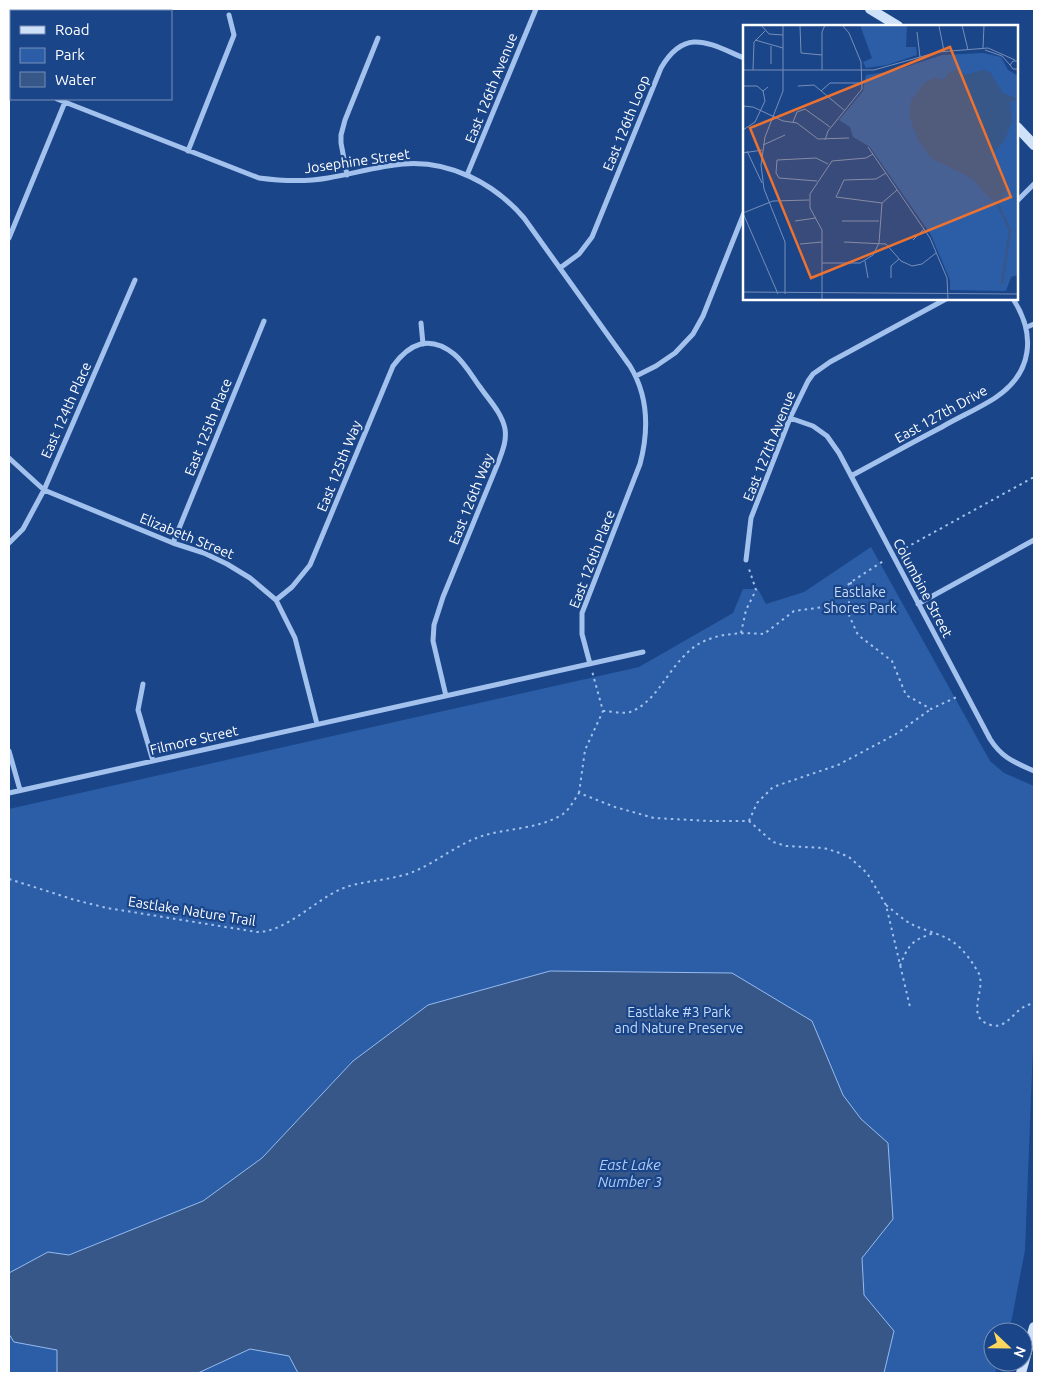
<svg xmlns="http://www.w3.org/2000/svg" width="1043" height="1382" font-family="Ubuntu,sans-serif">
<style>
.green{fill:#2c5ea7}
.water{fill:#375789;stroke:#95bbef}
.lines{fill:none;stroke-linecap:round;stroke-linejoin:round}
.path{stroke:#a3c1ed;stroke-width:2;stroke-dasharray:2.5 4;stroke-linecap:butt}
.street{stroke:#a3c1ed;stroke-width:5}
.secondary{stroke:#cfe0f9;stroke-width:10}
.labels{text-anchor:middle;stroke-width:4.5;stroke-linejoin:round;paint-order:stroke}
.street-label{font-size:14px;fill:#fff;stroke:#1a4589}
.park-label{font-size:14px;fill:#c8dcf9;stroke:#1a4589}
.water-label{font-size:15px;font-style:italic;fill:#aecbf4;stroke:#1a4589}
.inset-river{fill:none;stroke:#375789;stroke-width:2.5}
.inset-road{fill:none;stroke:#768fb8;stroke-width:1}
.view{fill:#eb7230;fill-opacity:0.15;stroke:#eb7230;stroke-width:2.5}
.inset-edge{fill:none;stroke:#fff;stroke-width:2.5}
</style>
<rect width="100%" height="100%" fill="#1a4589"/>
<path class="green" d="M871,547l119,214 14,12 30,13v236l-9,228 -13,68 -4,14h-15v30h6l-4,11h-986v-564l630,-142 94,-54 10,-24h15l8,15 38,-12z"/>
<path class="water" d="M550,971l182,2 80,48 31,74 18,24 27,24 5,76 -31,39 2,37 30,36 -10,42h-586l-9,-17 -39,-7 -52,24h-141v-23l-43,-8 -5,-8v-61l39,-21 21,3 134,-54 59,-43 91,-97 75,-56z"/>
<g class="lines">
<path class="path" d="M900,551l134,-74
M851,582l-3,31 10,22 34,26 14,34 25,14 28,-13
M741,633l5,-23 10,-20 -7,-21
M603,711c8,0 19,3 27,1 12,-4 21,-14 29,-24 9,-12 18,-26 29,-36 20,-19 50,-20 76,-18l30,-23 30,-4 27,-25 34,-22
M579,793l6,-43 18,-39 -11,-40
M749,821l8,-18 16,-16 65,-22 58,-31 35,-25
M9,879l66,21 32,8 150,24c29,0 57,-31 84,-43 19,-8 42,-8 63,-14 28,-8 50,-30 78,-39 26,-8 58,-7 81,-22 7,-5 11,-14 16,-21l36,14 39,11 56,3h39l24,21 13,4 38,2 13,4 12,5 18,16 19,32 24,102
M886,905c8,6 16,14 25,19 12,6 27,9 39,16 12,7 21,20 28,32 10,16 -15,46 13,53 19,5 24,-21 43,-21
M900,966c8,-21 12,-26 34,-33"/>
<path class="street" d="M9,78l2,2
M57,99l202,79c23,3 46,4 69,0 25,-4 50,-12 75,-14 46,-4 91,19 121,54l106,148c19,31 19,64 10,98l-58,149v21l8,30
M188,151l46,-116 -5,-20
M347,175l-6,-32v-8l4,-15 33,-82
M467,175l69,-166
M1017,201l17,-17
M9,238l56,-136
M560,268l19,-14 13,-17 69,-169c24,-41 47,-25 83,-10
M421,323l2,21
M1027,327l7,-3
M636,376l20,-10 19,-13 18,-19 10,-18 41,-103
M790,418l23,8 14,10 12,17 151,286c12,19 24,23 44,32
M9,458l35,32 129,53 31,10 23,11 23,14 26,22 19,38 22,86
M851,476c30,-16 60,-33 91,-49 17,-10 36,-18 53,-29 38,-25 41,-64 18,-99
M9,543l14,-14 21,-39 91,-210
M173,543l91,-222
M746,560l5,-42 39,-100 18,-37 5,-7 17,-12 116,-63
M276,600l16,-13 18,-22 83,-199c16,-22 36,-32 61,-12 10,8 18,22 26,33 9,13 22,26 25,42 2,12 -3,23 -7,34l-55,134 -9,28 -1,16 13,55
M918,604l116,-64
M143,684l-5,26 15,51
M9,751l11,39
M9,793l634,-141"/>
<path class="secondary" d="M870,9l28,17
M1017,127l17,18
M1021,1373l13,-46"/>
</g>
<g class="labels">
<g class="street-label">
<text transform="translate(491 88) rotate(-68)" y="5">East 126th Avenue</text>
<text transform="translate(626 123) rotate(-68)" y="5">East 126th Loop</text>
<text transform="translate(357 161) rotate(-8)" y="5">Josephine Street</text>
<text transform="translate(66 410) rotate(-66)" y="5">East 124th Place</text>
<text transform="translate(941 414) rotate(-29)" y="5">East 127th Drive</text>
<text transform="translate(208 427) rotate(-68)" y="5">East 125th Place</text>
<text transform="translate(769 446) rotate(-68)" y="5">East 127th Avenue</text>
<text transform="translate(339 466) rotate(-68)" y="5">East 125th Way</text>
<text transform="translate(471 499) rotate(-68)" y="5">East 126th Way</text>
<text transform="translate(187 536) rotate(22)" y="5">Elizabeth Street</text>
<text transform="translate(592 559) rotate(-69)" y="5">East 126th Place</text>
<text transform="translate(923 588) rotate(62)" y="5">Columbine Street</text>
<text transform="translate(194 740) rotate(-13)" y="5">Filmore Street</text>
<text transform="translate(192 911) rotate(9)" y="5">Eastlake Nature Trail</text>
</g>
<g class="park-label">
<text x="860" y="597">Eastlake<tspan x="860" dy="16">Shores Park</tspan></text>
<text x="679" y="1017">Eastlake #3 Park<tspan x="679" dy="16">and Nature Preserve</tspan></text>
</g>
<g class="water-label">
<text x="630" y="1170">East Lake<tspan x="630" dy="17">Number 3</tspan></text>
</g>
</g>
<g transform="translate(743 25)">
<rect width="275" height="275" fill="#1a4589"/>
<path d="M117,0h47l-1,22h10l1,8 -30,10 -21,3 -3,-6 9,-4zM240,28l18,4 7,13 10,6v199l-7,2 -5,14 -56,-1v-10l-19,-45 -61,-88 -17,-10 -3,-10 -11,-7 24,-29 3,-16 28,-4 48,-16z" fill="#2c5ea7"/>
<path d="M215,45l7,5 17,-5 8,2 13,21 15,6 -8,3 2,19 -7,19 -15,17 18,27 -8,19 -11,-5 -16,-19 -42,-21 -12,-16 -10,-26 2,-15 13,-18 11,-5 8,2 8,-9z" fill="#375789"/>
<path class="inset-river" d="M254,178l13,27 -8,54"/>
<path class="inset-road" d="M18,0l8,9 14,1M40,0v66l-18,46 -4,28 3,24 21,53v52M219,0l6,25M57,1l1,27 21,2M196,1l5,25M174,7l3,25M12,15l28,8M240,23l1,-23M242,25l17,6 8,9M275,36h-5l-3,4 3,4h5M28,39v-18M0,45h131l64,-18 50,-4 27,12M10,45l1,-28 11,-11M79,45v-38l3,-7M0,61h14l6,5 5,-4M55,61l16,-1 30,25M78,66l9,-8h32M0,81l10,1 30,14 14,2 21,16 31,-1M50,97l4,-10 8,-3 25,18M0,105l12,-8 10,-21 -2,-10M82,115l3,-9 34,-42 -1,-27 -12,-29 -7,-8M20,120l22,-10M125,122l62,91 17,40 1,22M4,126l15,32M0,128l19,-3M74,156l-38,-3 -3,-5 1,-13 39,-2 12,6M93,172l8,-17 32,-1 10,-6M93,172l46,6M0,188l35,81M0,188l30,-12 36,-1M52,196l21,-3M99,196h37M170,215l11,-11M101,217l42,2 15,17 11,5 10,-2 14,-11M57,219l22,-2M122,236l3,17M79,238h38l13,-8 6,-12 3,-40 15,-13M148,253v-12l8,-7M0,267l275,2M79,275v-70l-12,-22v-14l22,-33 34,-3 7,-4"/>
<path class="view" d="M207,22l61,150 -200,81 -61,-150z"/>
<rect width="275" height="275" class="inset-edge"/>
</g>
<rect width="1043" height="1382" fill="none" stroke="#ffffff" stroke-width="20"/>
<rect x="10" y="10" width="162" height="90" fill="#1a4589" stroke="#768fb8"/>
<rect x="20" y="26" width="25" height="8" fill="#cfe0f9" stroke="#768fb8"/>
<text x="55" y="35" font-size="15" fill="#ffffff">Road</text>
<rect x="20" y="48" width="25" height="15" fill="#2c5ea7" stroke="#768fb8"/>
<text x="55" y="60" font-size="15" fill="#ffffff">Park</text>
<rect x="20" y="72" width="25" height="15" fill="#375789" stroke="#768fb8"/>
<text x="55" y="85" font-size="15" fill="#ffffff">Water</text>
<g transform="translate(1008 1347) rotate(112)"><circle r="24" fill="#1a4589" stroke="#768fb8"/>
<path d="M0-4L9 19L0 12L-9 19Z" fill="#ffd75e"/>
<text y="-8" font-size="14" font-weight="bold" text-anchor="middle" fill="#ffffff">N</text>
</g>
</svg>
